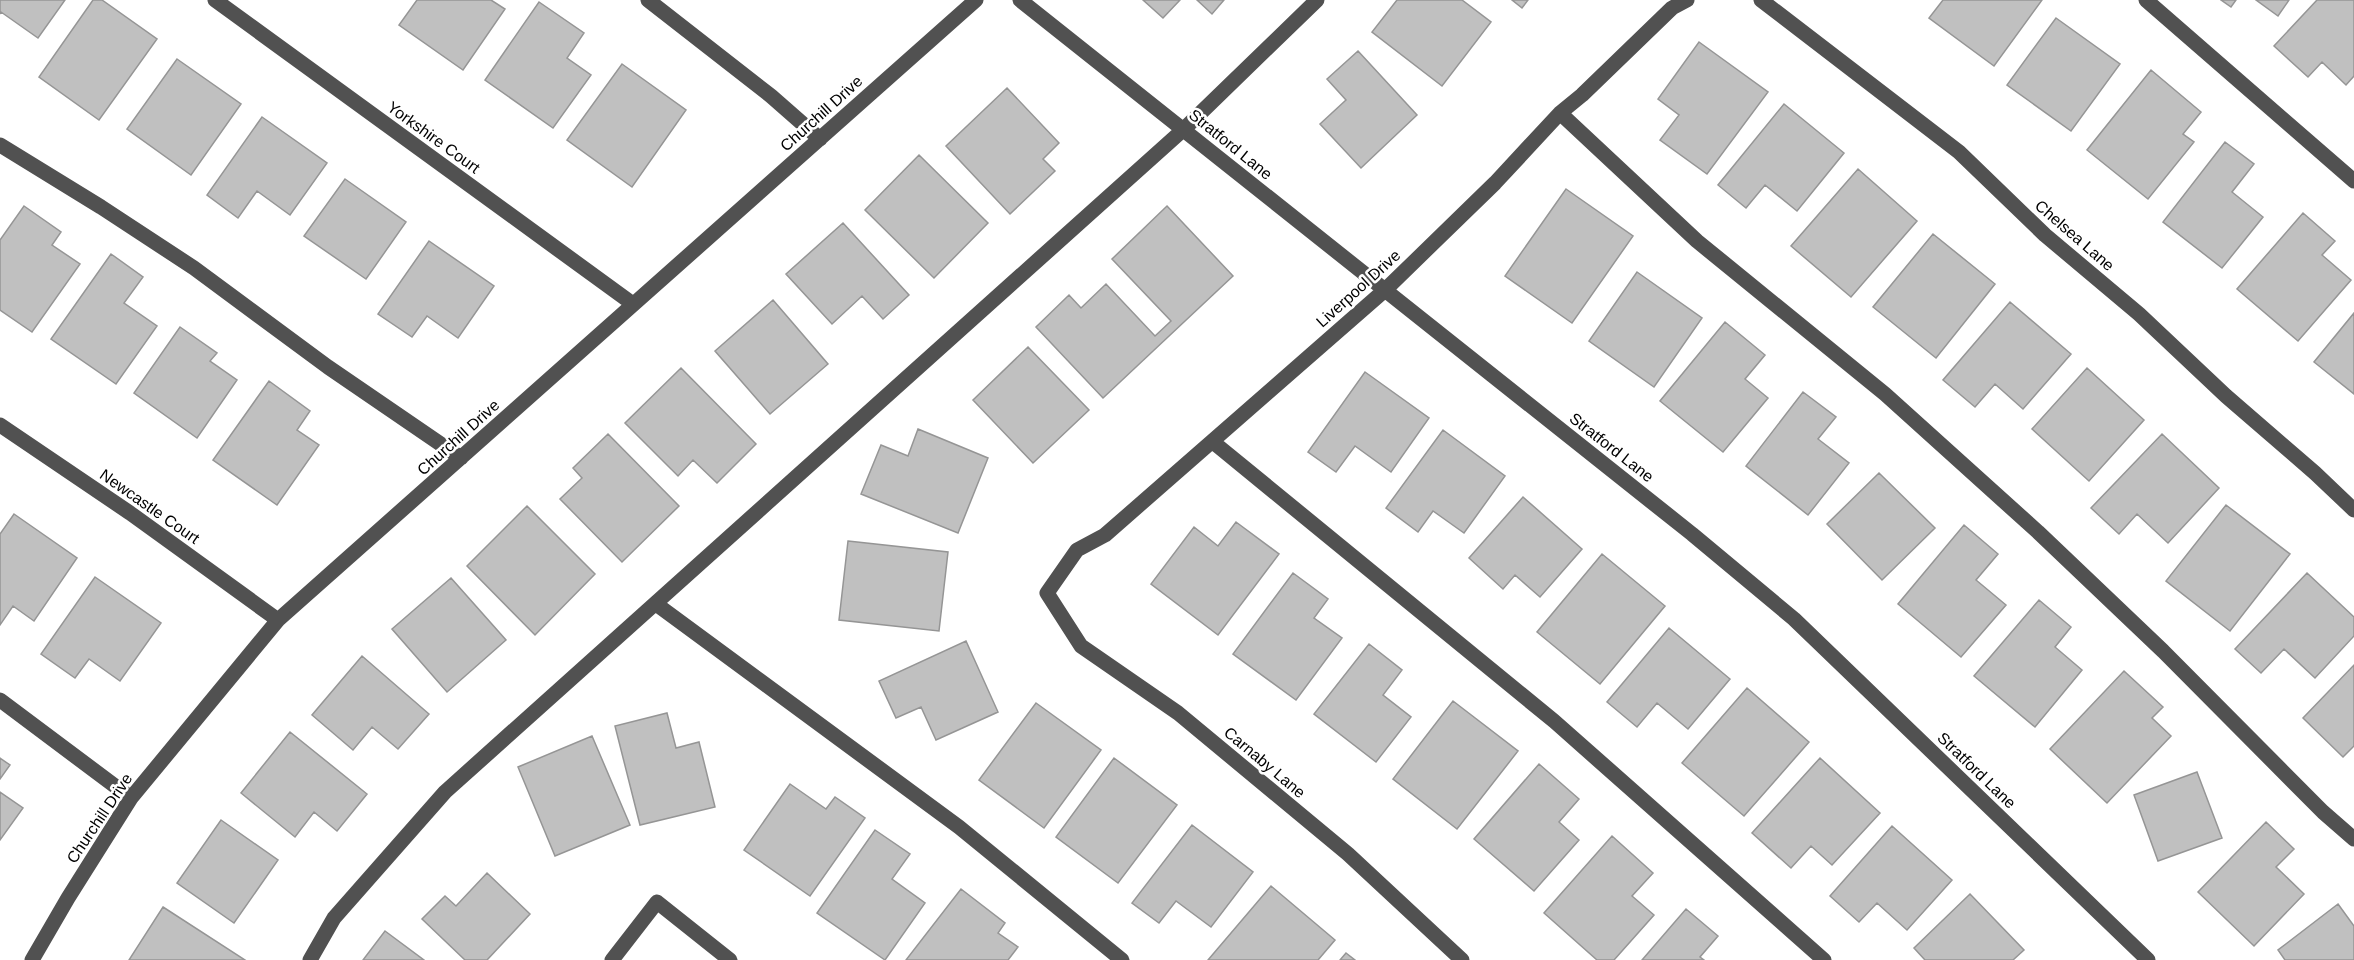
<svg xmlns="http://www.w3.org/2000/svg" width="2354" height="960" font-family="Arial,sans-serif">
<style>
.building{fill:#c0c0c0;stroke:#959595;stroke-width:1.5}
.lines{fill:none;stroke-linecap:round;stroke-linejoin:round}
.minor{stroke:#515151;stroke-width:15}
.labels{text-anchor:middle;stroke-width:5;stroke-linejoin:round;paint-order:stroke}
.street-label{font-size:16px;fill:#000;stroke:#fff}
</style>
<rect width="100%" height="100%" fill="#fff"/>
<path class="building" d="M0,0h65l-27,38 -37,-26 -1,2z
M93,0h9l55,39 -58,81 -60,-43z
M417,0h74l14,9 -42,61 -64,-45z
M1143,0h37l-17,18z
M1197,0h27l-12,14z
M1397,0h65l29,22 -49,64 -70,-54z
M1512,0h16l-6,8z
M1943,0h99l-48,66 -65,-48z
M2221,0h15l-5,7z
M2256,0h33l-11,16z
M2317,0h37v76l-8,9 -24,-23 -14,15 -34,-31z
M539,2l45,31 -17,25 24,17 -38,53 -68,-48z
M2056,18l64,46 -49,67 -64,-46z
M1699,42l69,50 -61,82 -47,-34 19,-25 -21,-16z
M1358,51l59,64 -56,53 -41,-44 26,-24 -19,-21z
M177,59l64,45 -50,71 -64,-46z
M622,64l64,46 -54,77 -65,-47z
M2151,70l50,42 -18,22 11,8 -46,57 -61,-49z
M1007,88l52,55 -16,16 12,12 -45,43 -64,-68z
M1784,104l60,49 -47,58 -32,-26 -19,23 -28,-23z
M262,117l65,46 -37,52 -33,-24 -19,27 -31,-23z
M2225,142l29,22 -22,28 31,25 -41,51 -59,-46z
M919,155l69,68 -54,55 -69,-68z
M1858,169l59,52 -66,76 -60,-51z
M345,179l61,43 -40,57 -62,-43z
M1566,189l67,47 -61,87 -67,-47z
M24,206l37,26 -9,13 28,19 -48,68 -32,-22v-70z
M1167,206l66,70 -130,122 -67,-71 33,-32 12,13 25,-24 49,52 16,-15 -59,-62z
M2303,213l32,28 -13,14 29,25 -53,61 -61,-52z
M843,223l66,72 -26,24 -21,-23 -30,28 -46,-50z
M1933,234l62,50 -59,74 -63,-51z
M429,241l65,45 -36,52 -31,-22 -15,21 -34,-23z
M111,254l32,23 -19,26 33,23 -41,58 -65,-45z
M1637,272l65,46 -48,69 -65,-46z
M773,300l55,64 -58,50 -55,-63z
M2010,302l61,52 -48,55 -28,-25 -20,23 -32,-27z
M2354,313v81l-40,-32z
M1725,322l40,33 -20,24 23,19 -45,54 -63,-51z
M180,327l37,26 -7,8 27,19 -40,58 -63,-45z
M1028,347l61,63 -56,53 -60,-63z
M681,368l75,76 -39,39 -24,-23 -15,16 -53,-53z
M2087,368l57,52 -55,61 -57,-52z
M1365,372l64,46 -38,54 -36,-26 -19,26 -28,-20z
M269,381l41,30 -13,19 22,15 -42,60 -64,-45z
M1803,392l33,25 -18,22 31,24 -41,52 -62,-49z
M918,429l70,29 -30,75 -97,-39 20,-49 27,11z
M1443,430l62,46 -41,57 -31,-22 -15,21 -32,-24z
M608,434l71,72 -57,56 -62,-63 22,-21 -9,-10z
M2162,434l57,54 -51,55 -31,-29 -18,20 -28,-26z
M1879,473l56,55 -53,52 -55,-56z
M1523,497l59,52 -42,48 -25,-22 -12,14 -34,-31z
M2226,505l64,49 -60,77 -64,-50z
M527,506l68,68 -60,61 -68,-69z
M14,514l63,44 -43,63 -21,-15 -13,19v-91z
M1236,522l43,32 -61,81 -67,-51 43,-57 24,19z
M1964,525l34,29 -22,26 30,25 -45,52 -63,-53z
M848,541l100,11 -9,79 -100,-11z
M1602,554l63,52 -65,78 -63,-52z
M1293,573l35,26 -14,19 28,20 -46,62 -63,-46z
M2307,573l47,44v19l-39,42 -31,-29 -23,24 -26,-24z
M95,577l66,46 -41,58 -31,-22 -14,19 -34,-24z
M451,578l55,62 -59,52 -55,-63z
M2039,600l32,27 -16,20 27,23 -47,57 -61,-51z
M1669,628l61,51 -42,50 -31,-26 -20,24 -30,-25z
M966,641l32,71 -62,28 -15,-33 -25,11 -17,-37z
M1369,644l33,26 -19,25 28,22 -35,45 -62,-48z
M362,656l67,58 -31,35 -26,-22 -19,23 -41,-35z
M2354,665v81l-11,11 -40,-39z
M2124,671l39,36 -11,11 19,18 -64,67 -57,-54z
M1747,688l62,54 -65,74 -62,-53z
M1453,701l65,50 -61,78 -64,-50z
M1036,703l65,47 -57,78 -65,-48z
M667,713l9,35 23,-6 16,65 -75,18 -25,-99z
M290,732l77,62 -30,37 -23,-19 -19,25 -54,-44z
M592,736l38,89 -75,31 -37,-89z
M0,758l10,7 -10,14z
M1114,758l63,47 -59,78 -62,-46z
M1820,758l60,55 -48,52 -21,-19 -20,22 -39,-35z
M1539,764l40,35 -20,23 20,18 -45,51 -60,-52z
M2197,772l25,66 -64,23 -24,-66z
M790,784l36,25 9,-12 30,21 -55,78 -66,-46z
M0,792l23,16 -23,32z
M221,820l57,40 -44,63 -57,-40z
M2266,822l28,27 -18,18 28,27 -50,52 -56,-54z
M1192,825l61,47 -42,55 -35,-26 -17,22 -27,-20z
M1892,826l60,54 -45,50 -30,-27 -18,19 -29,-26z
M875,830l35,24 -18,25 33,24 -40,57 -68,-47z
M1612,836l41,37 -21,23 22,19 -40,45h-17l-53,-47z
M487,873l43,41 -43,46h-22l-43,-41 23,-23 11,10z
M1271,886l64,54 -17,20h-110z
M961,889l44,34 -7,10 20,14 -10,13h-102z
M1970,894l54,56 -11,10h-88l-11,-12z
M2338,904l16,22v34h-69l-7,-10z
M163,907l82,53h-116z
M1686,909l32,27 -18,21 4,3h-62z
M385,931l39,29h-61z
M1346,953l9,7h-15z"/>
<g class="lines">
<path class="minor" d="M215,0l418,304
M648,0l123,96 49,43
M1020,0l672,534 102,85 354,341
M1761,0l198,152 86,83 94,79 87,82 89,77 39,37
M2146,0l208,181
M1560,113l137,128 188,153 153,138 125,119 160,161 31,27
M0,145l101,62 93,61 134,99 133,91
M0,425l130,88 148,107
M1213,442l341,279 270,239
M656,604l303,223 163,133
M0,700l131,98
M32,960l36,-62 63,-100 147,-178 698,-620
M310,960l24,-42 111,-126 739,-663 133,-129
M612,960l45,-58 73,58
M1462,960l-114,-106 -170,-141 -97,-67 -34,-53 30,-43 28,-15 280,-245 110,-107 65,-70 22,-18 90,-87 15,-8"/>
</g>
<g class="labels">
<g class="street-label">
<text transform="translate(821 113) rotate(-42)" y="6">Churchill Drive</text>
<text transform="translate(434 137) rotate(36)" y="6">Yorkshire Court</text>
<text transform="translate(1231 144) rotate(39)" y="6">Stratford Lane</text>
<text transform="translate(2075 235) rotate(41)" y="6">Chelsea Lane</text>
<text transform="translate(1358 288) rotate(-42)" y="6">Liverpool Drive</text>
<text transform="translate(458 437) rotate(-42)" y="6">Churchill Drive</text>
<text transform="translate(1612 447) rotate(38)" y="6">Stratford Lane</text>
<text transform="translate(150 506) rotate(35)" y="6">Newcastle Court</text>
<text transform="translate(1265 762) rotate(40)" y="6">Carnaby Lane</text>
<text transform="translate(1977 770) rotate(44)" y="6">Stratford Lane</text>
<text transform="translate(99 818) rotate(-56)" y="6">Churchill Drive</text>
</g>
</g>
</svg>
